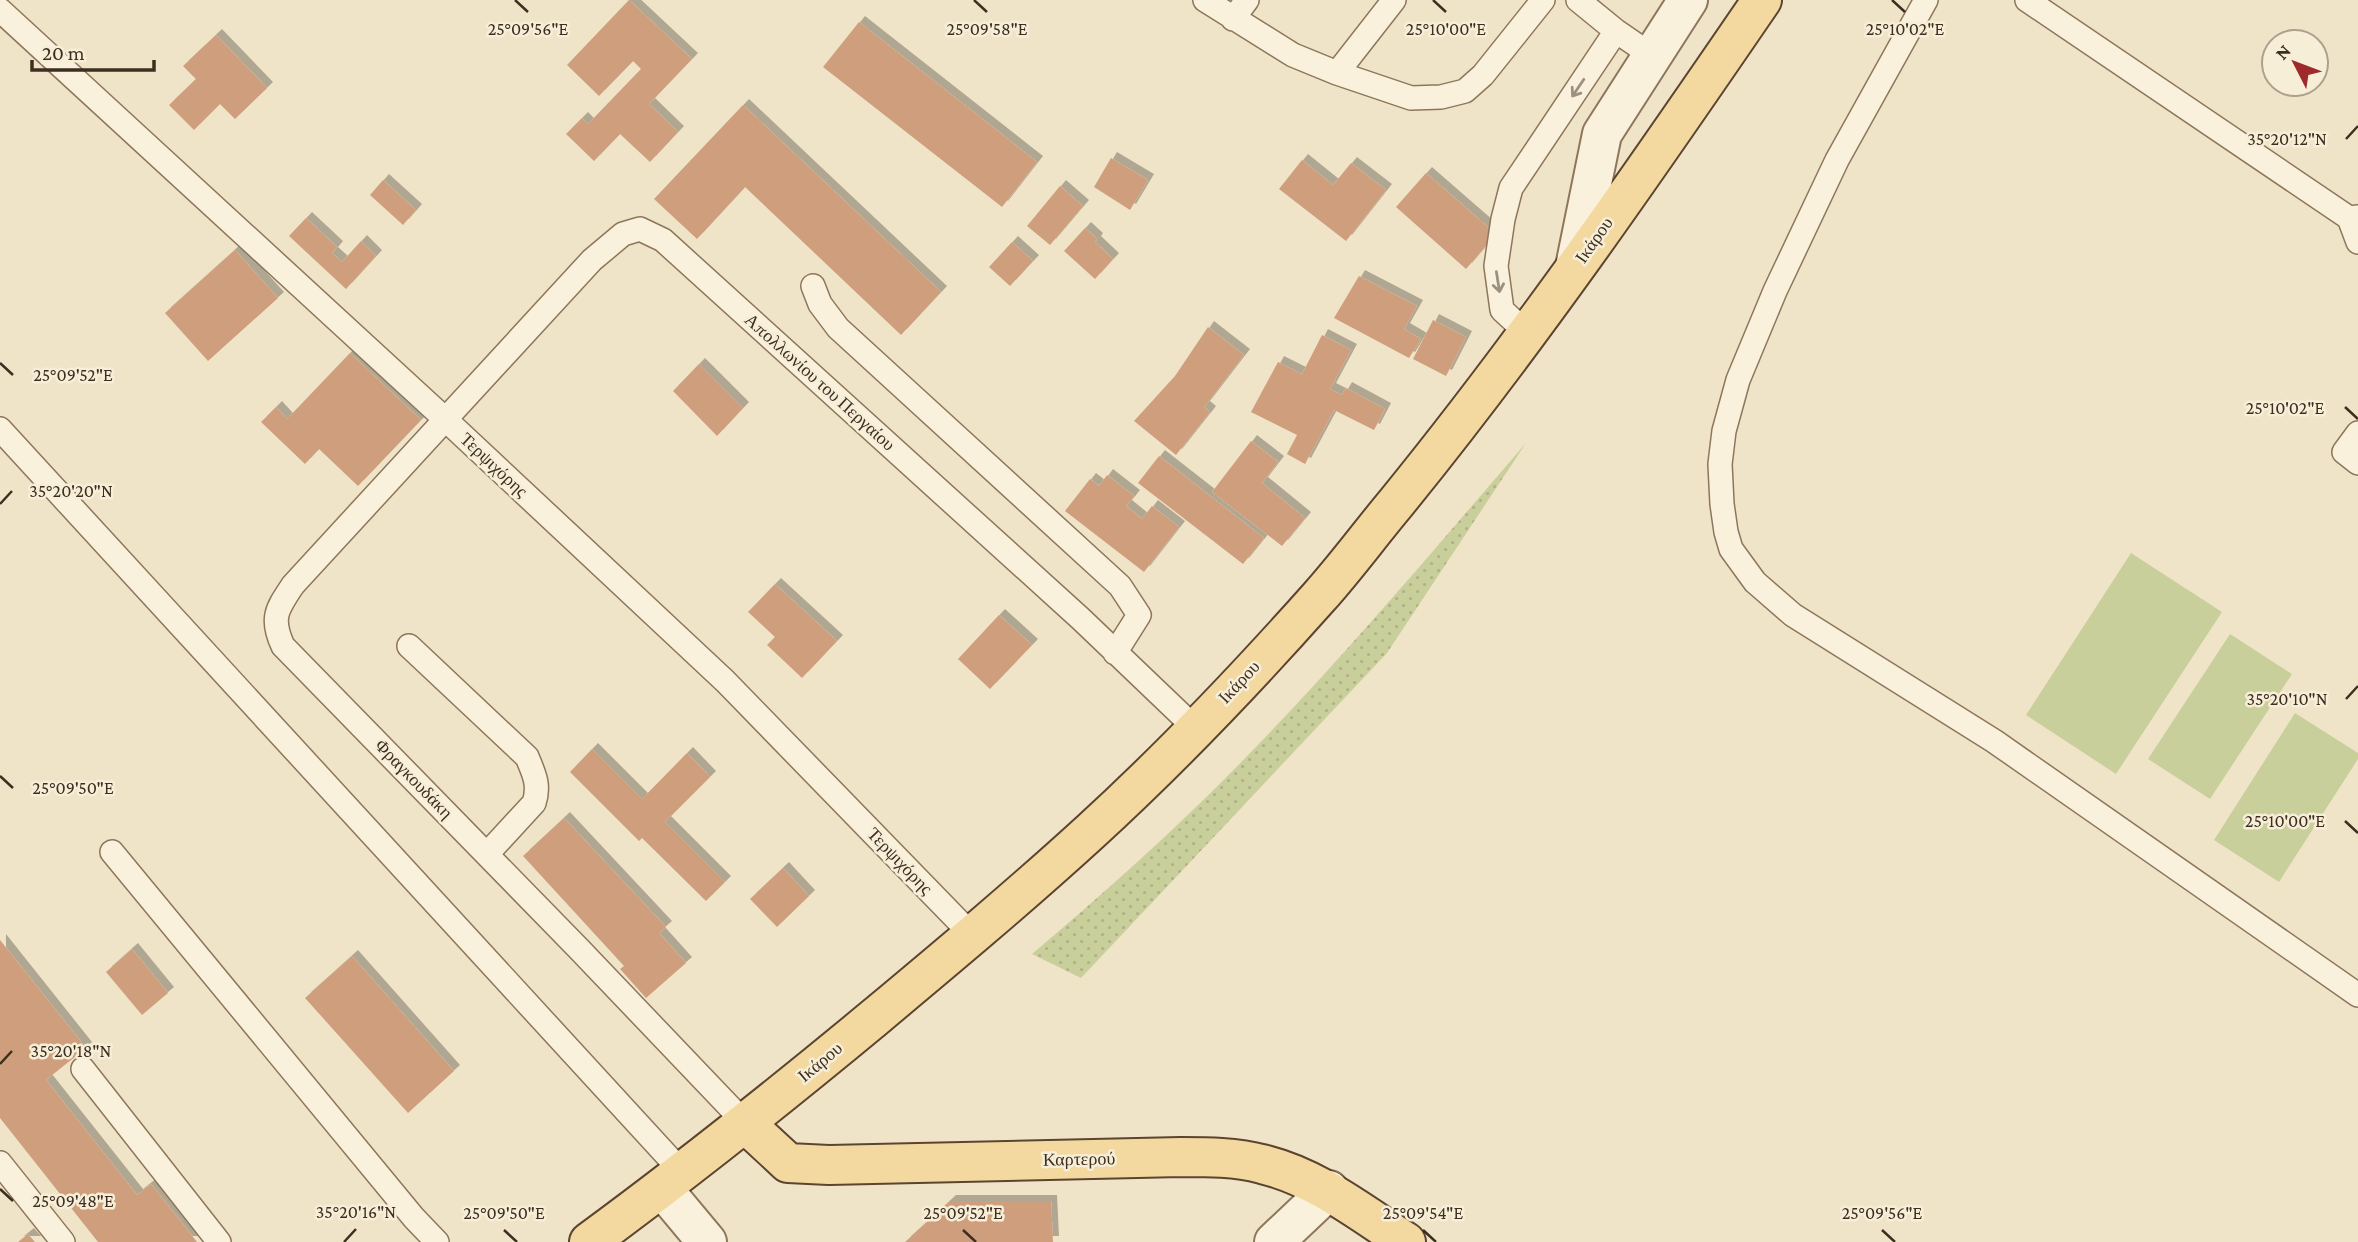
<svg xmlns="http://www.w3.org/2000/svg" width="2358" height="1242" font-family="'Crimson Pro',serif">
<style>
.grass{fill:url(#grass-dots)}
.garden{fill:#c9cf9b}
.building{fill:#cf9f7d;filter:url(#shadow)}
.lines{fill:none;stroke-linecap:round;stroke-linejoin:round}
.service-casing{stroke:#8d765c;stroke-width:26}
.minor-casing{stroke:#8d765c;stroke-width:42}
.primary-casing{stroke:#5b4430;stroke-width:42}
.service{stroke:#faf1dc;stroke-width:23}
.minor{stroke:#faf1dc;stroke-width:38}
.primary{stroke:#f3d9a0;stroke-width:38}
.oneway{stroke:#9c907e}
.ticks{fill:none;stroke:#3d2e20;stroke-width:2.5}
.labels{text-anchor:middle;stroke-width:5;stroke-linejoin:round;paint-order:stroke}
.street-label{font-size:18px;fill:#3d2e20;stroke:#f7eed8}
.ticks-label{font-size:18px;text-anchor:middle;fill:#3d2e20;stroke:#f7eed8;stroke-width:5;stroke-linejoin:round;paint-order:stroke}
</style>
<defs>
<pattern id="grass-dots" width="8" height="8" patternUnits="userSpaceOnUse" patternTransform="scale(1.75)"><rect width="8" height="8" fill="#c9cf9b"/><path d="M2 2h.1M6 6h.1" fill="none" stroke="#aeb285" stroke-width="1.8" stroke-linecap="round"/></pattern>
<filter id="shadow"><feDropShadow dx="6" dy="-6" stdDeviation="0" flood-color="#0004"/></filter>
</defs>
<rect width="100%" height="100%" fill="#f0e4c8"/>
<path class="grass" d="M1526,443l-139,210 -306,325 -49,-24c77,-65 152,-132 222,-205 95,-98 183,-203 272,-306z"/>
<path class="garden" d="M2131,553l91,59 -106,162 -90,-59z
M2230,634l62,40 -82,125 -62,-40z
M2295,713l63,40v6l-79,123 -65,-42z"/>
<path class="building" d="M629,0l63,59 -43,45 29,28 -28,30 -30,-28 -26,27 -28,-27 16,-16 6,6 53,-55 -8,-8 -34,35 -32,-31z
M859,22l178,140 -35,45 -179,-140z
M216,35l51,53 -32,31 -15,-15 -26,26 -25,-25 27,-26 -13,-13z
M743,105l198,187 -40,43 -156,-148 -48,52 -43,-40z
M1111,158l37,22 -18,30 -36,-23z
M1302,160l31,25 18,-22 35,27 -40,51 -67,-52z
M1426,173l70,61 -30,35 -70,-62z
M383,180l33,30 -13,15 -33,-30z
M1060,186l23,20 -33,39 -23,-19z
M306,218l31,29 -5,6 10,9 19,-21 15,15 -30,33 -57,-53z
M1085,228l12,11 -2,3 18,17 -18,20 -31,-28z
M1012,242l21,19 -23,25 -21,-19z
M235,250l43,48 -70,63 -43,-48z
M1359,276l58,30 -13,23 17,10 -12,19 -75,-40z
M1433,320l33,17 -20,39 -33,-17z
M1208,327l36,28 -40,52 6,5 -34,43 -42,-34 41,-45z
M1322,335l29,15 -21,39 12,6 4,-7 39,21 -11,21 -40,-20 -29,54 -18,-10 10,-19 -46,-23 27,-50 24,12z
M350,353l71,67 -63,66 -39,-37 -14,15 -44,-42 15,-15 11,12z
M699,364l44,44 -26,28 -44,-45z
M1251,441l27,21 -16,21 43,35 -23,28 -70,-54z
M1159,456l105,82 -21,26 -105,-81z
M1107,475l27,21 -8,10 16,13 10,-13 27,21 -35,45 -79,-61 25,-32 9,7z
M775,584l62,57 -35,37 -35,-33 8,-8 -27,-25z
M999,615l33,30 -42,44 -32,-30z
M592,749l50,50 45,-46 23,24 -45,45 60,60 -19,19 -64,-63 -3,3 -69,-69z
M564,818l102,109 -7,6 27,30 -40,35 -26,-29 4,-3 -101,-110z
M783,868l26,28 -32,31 -27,-28z
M0,940l86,108 -40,32 91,115 14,-11 46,58h-99l-98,-124z
M132,949l36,44 -26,22 -36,-43z
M352,956l102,115 -46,42 -103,-115z
M950,1201h101l2,41h-148z
M28,1234l7,8h-17z"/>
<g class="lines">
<defs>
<path id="service" d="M1205,0l88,55 44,18 74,25 30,-1 24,-6 18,-16 60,-75
M1578,0l38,31 35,24
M1926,0l-89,160 -62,131 -37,89 -14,51 -4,33 2,40 4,28 5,17 24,33 38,33 201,126 364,254
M2027,0l322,218
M0,10l445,409 280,262 248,255
M1233,19l14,-19
M1337,73l57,-73
M2358,217l-9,1 9,24
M813,286l7,18 18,24 282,258 19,29 -24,38
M1528,334l-26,-24 -6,-44 7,-47 8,-31 105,-157
M0,429l683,744
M2358,433l-14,19 14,11
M409,646l118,111c7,17 13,28 7,46l-47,51
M112,852l302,366 23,24
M83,1069l136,173
M746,1124l-167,-175 -296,-303c-13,-28 -6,-37 10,-61l299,-325 31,-26 17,-5 23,11 418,379 114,109
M0,1163l63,79"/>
<path id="minor" d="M1575,267l27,-133 86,-134
M662,1188l45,54
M1274,1242l55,-52"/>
<path id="primary" d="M746,1124l42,39 41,2 352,-8c27,0 55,0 81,7 54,13 98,48 144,78
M589,1242c98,-72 192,-147 285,-224 73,-61 146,-122 216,-186 81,-74 157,-154 229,-235 27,-30 51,-63 77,-94 131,-161 249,-332 366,-503"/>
</defs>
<use href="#service" class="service-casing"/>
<use href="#minor" class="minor-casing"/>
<use href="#primary" class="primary-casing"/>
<use href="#service" class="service"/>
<use href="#minor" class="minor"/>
<use href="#primary" class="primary"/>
</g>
<defs><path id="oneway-shaft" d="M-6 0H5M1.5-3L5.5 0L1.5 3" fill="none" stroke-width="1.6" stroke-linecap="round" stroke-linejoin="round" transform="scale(1.75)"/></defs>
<g class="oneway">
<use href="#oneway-shaft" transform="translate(1578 88) rotate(124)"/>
<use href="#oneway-shaft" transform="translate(1498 282) rotate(81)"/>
</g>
<path class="ticks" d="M515,0l13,12M974,0l13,12M1433,0l13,12M1892,0l13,12M2346,139l12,-13M0,363l13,12M2345,407l13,12M0,504l12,-13M2346,699l12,-13M0,776l13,12M2345,821l13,12M0,1064l12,-13M0,1189l13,12M504,1230l13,12M963,1230l13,12M1423,1230l13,12M1882,1230l13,12M344,1242l12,-13"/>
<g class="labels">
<g class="street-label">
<text transform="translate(1594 240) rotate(-55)" y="6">Ικάρου</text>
<text transform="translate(820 382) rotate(42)" y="6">Απολλωνίου του Περγαίου</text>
<text transform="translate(494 465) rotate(43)" y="6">Τερψιχόρης</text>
<text transform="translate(1239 682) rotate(-47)" y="6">Ικάρου</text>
<text transform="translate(414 779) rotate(46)" y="6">Φραγκουδάκη</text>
<text transform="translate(900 861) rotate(46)" y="6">Τερψιχόρης</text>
<text transform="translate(820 1062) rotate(-40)" y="6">Ικάρου</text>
<text transform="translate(1079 1159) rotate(-1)" y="6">Καρτερού</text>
</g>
</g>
<g class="ticks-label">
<text x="528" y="35">25°09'56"E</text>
<text x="987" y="35">25°09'58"E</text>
<text x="1446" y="35">25°10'00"E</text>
<text x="1905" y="35">25°10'02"E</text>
<text x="2287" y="145">35°20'12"N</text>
<text x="73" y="381">25°09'52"E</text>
<text x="2285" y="414">25°10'02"E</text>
<text x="71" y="497">35°20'20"N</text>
<text x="2287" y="705">35°20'10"N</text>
<text x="73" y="794">25°09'50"E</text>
<text x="2285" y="827">25°10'00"E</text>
<text x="71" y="1057">35°20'18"N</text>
<text x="73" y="1207">25°09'48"E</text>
<text x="356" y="1218">35°20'16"N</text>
<text x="504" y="1219">25°09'50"E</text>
<text x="963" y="1219">25°09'52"E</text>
<text x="1423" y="1219">25°09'54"E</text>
<text x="1882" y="1219">25°09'56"E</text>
</g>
<g transform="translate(2295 63) rotate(312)"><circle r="33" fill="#f7eed8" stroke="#ada18e" stroke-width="2"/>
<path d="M0-5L12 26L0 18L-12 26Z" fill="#9e2a2b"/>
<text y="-10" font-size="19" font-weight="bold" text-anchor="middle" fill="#3d2e20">N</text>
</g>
<path d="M32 60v10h122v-10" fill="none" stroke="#3d2e20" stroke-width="3.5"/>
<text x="42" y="60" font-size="21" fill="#3d2e20" stroke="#f7eed8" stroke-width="5" paint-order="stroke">20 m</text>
</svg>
